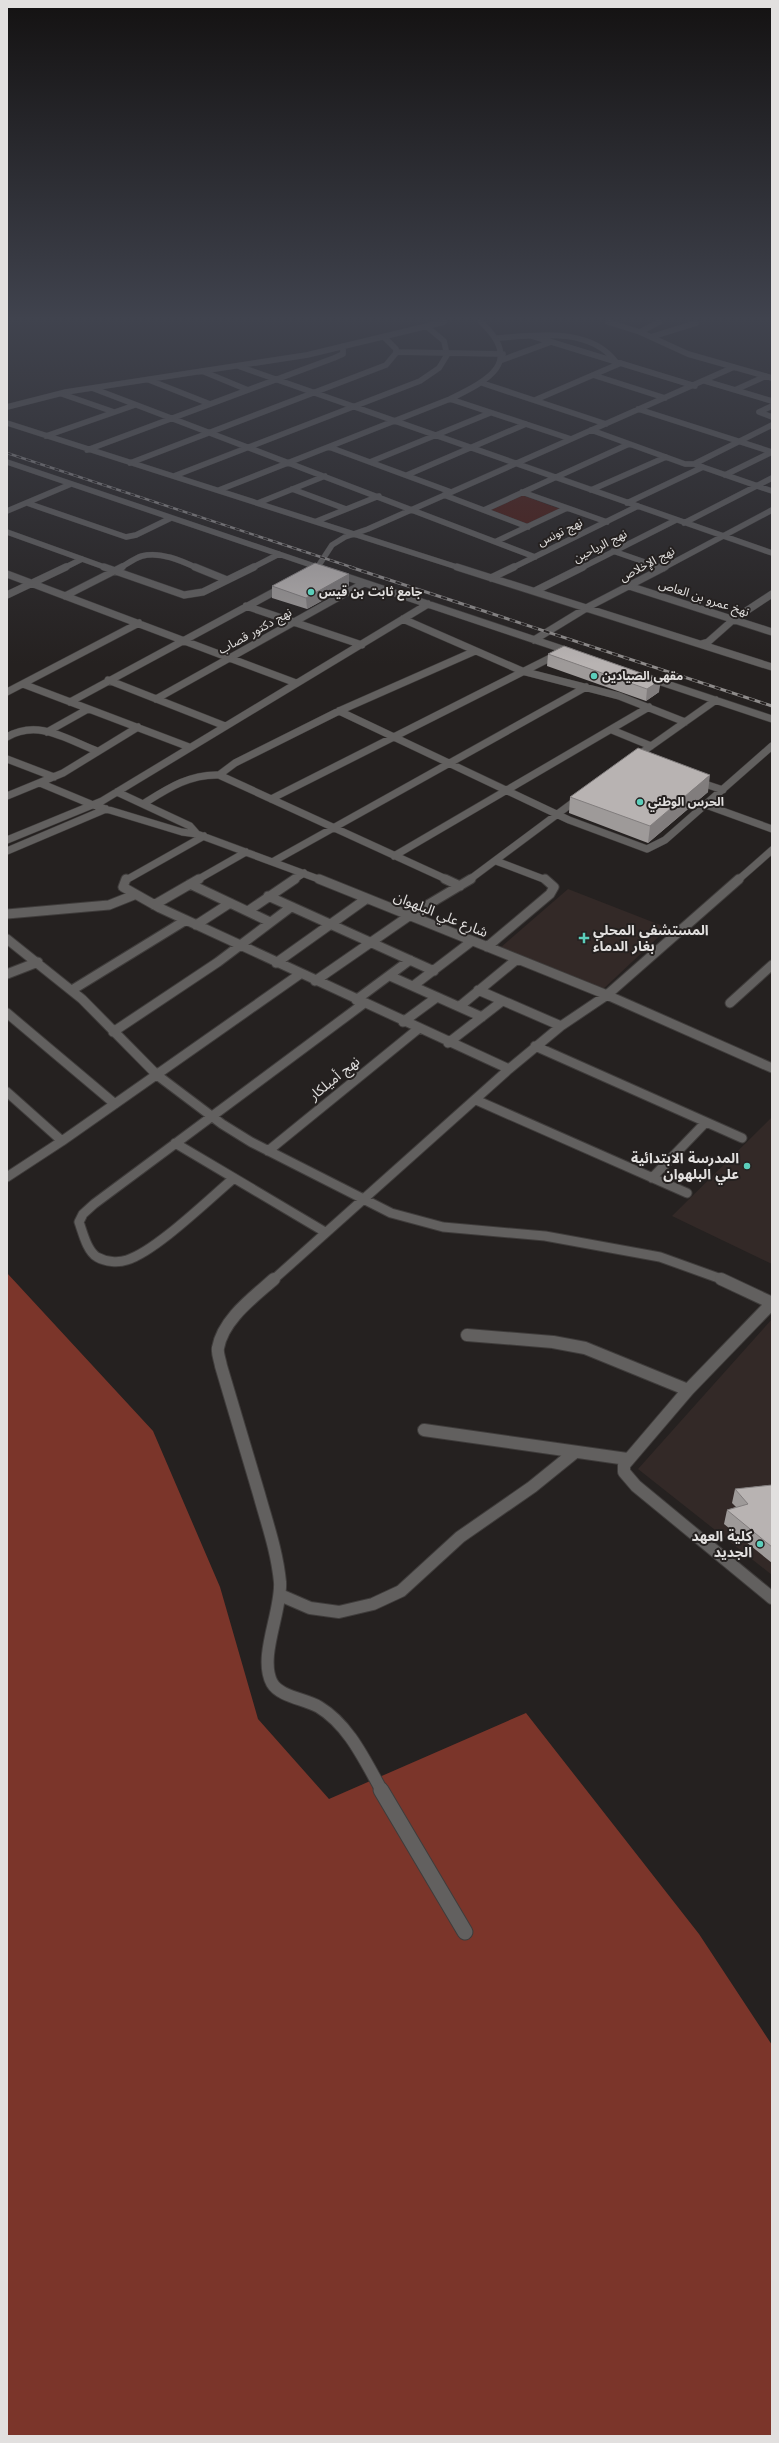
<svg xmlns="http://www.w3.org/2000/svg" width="779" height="2443" font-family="Jost,'Noto Sans Arabic',sans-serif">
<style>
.built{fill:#332927}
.green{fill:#4c1912}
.forest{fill:#7b352a}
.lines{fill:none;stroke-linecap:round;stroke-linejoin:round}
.minor-far4-casing{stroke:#3f3c3b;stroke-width:6}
.minor-far3-casing{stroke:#3f3c3b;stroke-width:8}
.minor-far2-casing{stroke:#3f3c3b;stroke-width:11}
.minor-far1-casing{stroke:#3f3c3b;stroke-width:14}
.minor-casing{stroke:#3f3c3b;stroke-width:17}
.minor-far4{stroke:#62605f;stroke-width:5.5}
.minor-far3{stroke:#62605f;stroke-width:7}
.minor-far2{stroke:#62605f;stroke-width:9}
.minor-far1{stroke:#62605f;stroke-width:12}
.minor{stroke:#62605f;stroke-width:15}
.rail-far1-casing{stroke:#8e8b8a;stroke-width:2.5}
.rail-casing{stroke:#8e8b8a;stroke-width:3}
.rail-far1{stroke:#252120;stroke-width:1.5;stroke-dasharray:5;stroke-linecap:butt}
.rail{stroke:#252120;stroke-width:2;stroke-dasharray:6;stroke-linecap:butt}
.wall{fill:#9e9a99}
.shaded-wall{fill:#817d7d}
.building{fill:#b8b3b2;stroke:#817d7d}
.poi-dot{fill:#5ccebb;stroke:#252120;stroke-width:1.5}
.labels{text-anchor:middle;stroke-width:4;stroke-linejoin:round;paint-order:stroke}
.far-street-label{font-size:12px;fill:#e2e0df;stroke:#252120}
.far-poi-label{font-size:12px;font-weight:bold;fill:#e2e0df;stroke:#252120;text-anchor:start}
.street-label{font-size:14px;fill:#e2e0df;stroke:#252120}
.poi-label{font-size:14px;font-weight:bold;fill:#e2e0df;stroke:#252120;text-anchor:end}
</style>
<rect width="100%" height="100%" fill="#252120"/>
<path class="built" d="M568,889l100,39 -70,66 -98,-46z
M772,1117v147l-100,-48z
M772,1319v256l-134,-106z"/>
<path class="green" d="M522,495l38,14 -33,15 -38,-14z"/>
<path class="forest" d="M7,1273l146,158 67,156 38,132 71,80 197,-86 173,221 73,111v391h-765z"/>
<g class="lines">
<defs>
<path id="minor-far4" d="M608,322l32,10 48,22 84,24
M640,332l19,-10
M532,336l163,50
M651,337l45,-14
M498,338c39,-3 92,-11 118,24
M396,352l107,2
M502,360l49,-18
M238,366l534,187
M202,371l46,19
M593,375l72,23
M149,380l61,24
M705,381l67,20
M482,383l124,41
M92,388l443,169
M735,390l31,-14
M62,394l52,18
M450,399l121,40
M535,400l86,-37
M772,406l-13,6 13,5
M7,407l59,-15 241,-37 137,-33
M638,409l134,43
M7,423l453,145
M591,430l94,34h9l78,27
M46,436l89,-31
M329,447l122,45
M87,450l247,-92 9,-4v-8
M7,462l313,106
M370,462l120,-49
M130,463l256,-98 10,-12v-4l-12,-12
M694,464l78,-39
M407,475l119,-51
M725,475l47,-23
M174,476l246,-95 19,-13 8,-13 -3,-14 -18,-15
M292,489l54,20
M219,490l231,-91c39,-19 74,-37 31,-77
M591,490l75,-33
M522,492l85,30
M444,495l84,32
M27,503l99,34 10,-2 35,-17
M258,503l67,-27
M627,503l76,-36
M484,510l145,-66
M7,511l64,-27
M317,521l62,-25
M684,523l88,-45
M7,532l100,36
M497,541l70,-33
M613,551l49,17
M64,568l18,-9
M120,568c7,-4 15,-10 22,-12 18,-5 40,5 55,12
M252,568l27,-14
M317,568l15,-23 13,-8 23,-8 366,-162
M512,568l126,-62
M581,568l95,-48
M663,568l109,-58"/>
<path id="minor-far3" d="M104,567l80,28 19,-3 51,-25
M195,567l32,13
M317,567l254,85
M457,567l315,100
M659,567l4,1
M315,569l4,-2
M7,574l289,109
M491,578l23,-11
M629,586l143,46
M535,591l48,-24
M7,595l59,-28
M65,596l57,-29
M246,606l116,39
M403,619l119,52 97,25 66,26
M534,640l54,-33 77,-40
M701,644l7,-2 26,-23 38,-25
M649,678l123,41
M108,680l117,46
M23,684l166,63
M7,692l132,-69
M156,699l208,-116
M70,702l213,-115
M339,711l230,109 78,29 18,-9 107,-94
M612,730l39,16
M47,732l41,-23
M7,737c31,-18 59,2 90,14
M634,758l82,-58
M7,759l47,18
M219,775l16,-12 104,-52 136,-60
M696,781l27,9
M40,783l53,22 89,27 15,2 124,46
M117,792l73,34 7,8
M7,796l56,-23 75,-46
M271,799l289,-146
M143,804c24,-15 46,-30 76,-29l229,105
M706,805l66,24
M7,840l95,-39 326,-197
M7,851l99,-42
M394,856l255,-149
M274,861l312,-174
M496,861l50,19
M126,880l78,-44
M197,880l49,-28
M293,880l11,-7
M469,880l110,-82
M738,880l34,-30"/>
<path id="minor-far2" d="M126,879l-3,8 37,21 349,161
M319,879l288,116 165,73
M445,879l15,7
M190,884l80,38
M268,896l166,75
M154,905l45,-26
M248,911l47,-32
M7,914l102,-9 25,-10
M196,925l34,-22
M7,939l75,60 75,76 65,49 29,18 140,71 52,14 102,9 115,21 64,23
M487,947l63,-53 4,-7 -9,-8
M276,963l90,-64
M7,974l31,-12
M390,976l92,41
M315,981l94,-65 62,-37
M413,986l59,-45
M72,990l114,-70
M478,990l83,36
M356,1000l54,-40
M730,1003l42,-38
M460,1006l56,-46
M7,1013l108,91
M403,1022l34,-25
M113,1032l105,-70 73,-55
M448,1043l53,-41
M535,1046l207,92
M7,1092l55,49
M476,1100l211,93
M175,1143l150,89
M268,1151l150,-122
M7,1177l55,-36 238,-167
M234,1178c-25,21 -78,73 -107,82 -9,3 -21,2 -30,-3 -10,-6 -14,-24 -18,-35l4,-8 11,-10 269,-200
M652,1178l53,-55
M273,1280l236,-211 52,-43 46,-31 132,-116"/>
<path id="minor-far1" d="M274,1279c-20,18 -51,40 -56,69 -1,5 2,12 3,18 13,43 25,85 38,128 8,29 18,57 21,88 2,29 -22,75 -8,101 8,14 34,16 47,24 30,18 46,54 63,84
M721,1279l51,24
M772,1303l-84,87 -64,75v7l12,14 136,112
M467,1335l86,7 32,6 103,42
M424,1430l203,29
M280,1595l30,13 29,4 34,-8 28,-13 59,-54 72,-50 42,-34"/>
<path id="minor" d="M381,1790l84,142"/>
</defs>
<use href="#minor-far4" class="minor-far4-casing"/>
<use href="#minor-far3" class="minor-far3-casing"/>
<use href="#minor-far2" class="minor-far2-casing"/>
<use href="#minor-far1" class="minor-far1-casing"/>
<use href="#minor" class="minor-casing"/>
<use href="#minor-far4" class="minor-far4"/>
<use href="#minor-far3" class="minor-far3"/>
<use href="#minor-far2" class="minor-far2"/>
<use href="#minor-far1" class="minor-far1"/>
<use href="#minor" class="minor"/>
<defs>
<path id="rail-far1" d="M7,453l347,115"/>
<path id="rail" d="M350,567l422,139"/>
</defs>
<use href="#rail-far1" class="rail-far1-casing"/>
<use href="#rail" class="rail-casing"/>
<use href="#rail-far1" class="rail-far1"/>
<use href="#rail" class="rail"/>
</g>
<path class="wall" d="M349,574v12l-42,23 -35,-11v-12z
M548,654l111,38 -13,9 -99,-35z
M708,792l-60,51 -79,-30 1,-16z
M772,1485v78l-48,-39 3,-14 9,-3 -4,-4 3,-14z"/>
<path class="shaded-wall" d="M349,574v12l-42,23 -1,-11z
M661,680l-2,12 -13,9 1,-12z
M710,775l-2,17 -60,51 2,-17z"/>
<path class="building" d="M315,563l34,11 -43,24 -34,-12z
M564,646l97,34 -14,9 -99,-35z
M638,748l72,27 -60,51 -80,-29z
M772,1485v62l-45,-37 21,-6 -13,-15z"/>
<linearGradient id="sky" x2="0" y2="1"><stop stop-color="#141212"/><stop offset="0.48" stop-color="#40434e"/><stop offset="1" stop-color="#40434e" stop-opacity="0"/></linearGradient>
<rect width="779" height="664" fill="url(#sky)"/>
<g class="poi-dot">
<circle cx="311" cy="592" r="4"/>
<circle cx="594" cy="676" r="4"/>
<circle cx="640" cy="802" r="4"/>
<path d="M582 932h4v4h4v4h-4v4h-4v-4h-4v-4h4z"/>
<circle cx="747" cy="1166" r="4"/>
<circle cx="760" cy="1544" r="4"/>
</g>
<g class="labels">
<g class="far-street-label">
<text transform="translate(560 532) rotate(-26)" y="4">نهج تونس</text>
<text transform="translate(600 546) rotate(-27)" y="4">نهج الرياحين</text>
<text transform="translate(647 564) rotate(-28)" y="4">نهج الإخلاص</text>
<text transform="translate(704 598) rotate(18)" y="4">نهخ عمرو بن العاص</text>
<text transform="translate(255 631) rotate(-29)" y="4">نهج دكتور قصاب</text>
</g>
<g class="far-poi-label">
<text x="319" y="596">جامع ثابت بن قیس</text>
<text x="602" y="680">مقهى الصيادين</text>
<text x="648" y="806">الحرس الوطني</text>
</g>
<g class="street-label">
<text transform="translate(441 914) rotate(22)" y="5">شارع علي البلهوان</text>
<text transform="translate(334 1078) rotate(-39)" y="5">نهج أميلكار</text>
</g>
<g class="poi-label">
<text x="593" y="935" text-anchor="start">المستشفى المحلي<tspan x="593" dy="16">بغار الدماء</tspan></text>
<text x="739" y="1163">المدرسة الابتدائية<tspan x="739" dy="16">علي البلهوان</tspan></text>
<text x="752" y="1541">كلية العهد<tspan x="752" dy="16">الجديد</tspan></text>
</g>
</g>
<rect width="779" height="2443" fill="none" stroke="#e2e0df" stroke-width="16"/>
</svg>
